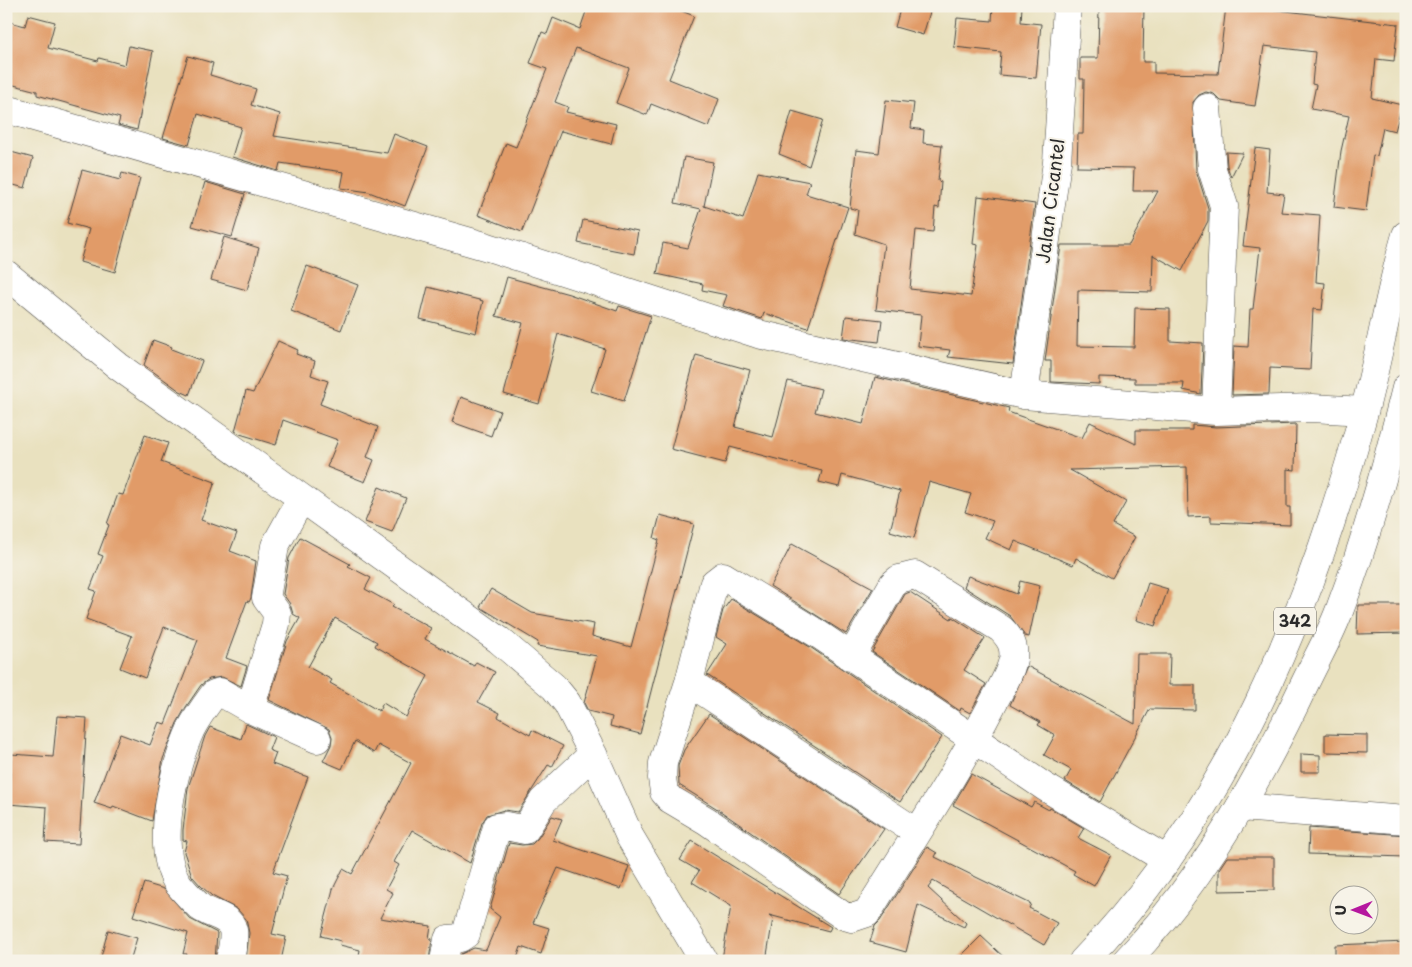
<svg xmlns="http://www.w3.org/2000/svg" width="1412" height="967" font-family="'Playpen Sans',sans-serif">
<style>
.building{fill:#e19b67;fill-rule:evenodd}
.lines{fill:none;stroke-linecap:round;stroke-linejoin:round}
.street-casing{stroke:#484641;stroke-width:29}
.primary-casing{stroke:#484641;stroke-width:29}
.street{stroke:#fff;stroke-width:28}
.primary{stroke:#fff;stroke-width:28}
.labels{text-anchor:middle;stroke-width:4;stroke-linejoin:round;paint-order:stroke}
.shield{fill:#f7f3e8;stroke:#686764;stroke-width:1}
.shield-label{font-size:16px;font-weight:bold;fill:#2b2b2b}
.street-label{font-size:18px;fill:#2b2b2b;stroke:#f7f3e8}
</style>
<rect width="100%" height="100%" fill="#f7f3e8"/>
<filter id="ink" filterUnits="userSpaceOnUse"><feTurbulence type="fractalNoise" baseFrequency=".02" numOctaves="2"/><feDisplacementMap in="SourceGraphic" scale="10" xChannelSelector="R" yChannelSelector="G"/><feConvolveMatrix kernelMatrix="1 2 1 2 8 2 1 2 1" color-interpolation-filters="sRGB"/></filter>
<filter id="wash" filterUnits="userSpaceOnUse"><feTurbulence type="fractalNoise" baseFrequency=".0096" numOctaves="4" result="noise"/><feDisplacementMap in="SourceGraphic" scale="20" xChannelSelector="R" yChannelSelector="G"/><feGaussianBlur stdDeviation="1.12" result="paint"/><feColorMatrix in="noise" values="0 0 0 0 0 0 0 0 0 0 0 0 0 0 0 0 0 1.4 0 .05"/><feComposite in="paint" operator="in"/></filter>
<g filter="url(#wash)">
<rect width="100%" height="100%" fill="#e9e1bf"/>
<g id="blocks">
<path class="building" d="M588,6h81l25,10 -25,63 50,20 -10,28 -58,-23 -4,11 -31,-12 13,-35 -53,-20 -21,54 13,5 -2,5 50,12 -5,20 -50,-13 -39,101 -44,-17 28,-72 10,4 31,-78 -17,-6 12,-31 5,2 6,-16 27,11z
M901,6l29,6 -7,23 -28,-8z
M993,6h29l-1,16 20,2 -5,54 -37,-3 2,-23 -47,-5 3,-29 35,3z
M1099,6h45l-1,56h11v11l64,1 8,-68h42v3l130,15 -4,37 -18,-2 -4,39 30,7 -7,26 -12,-3 -6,28 -4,-1 -7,56 -32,-4 7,-56 8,-35 -38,-7 5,-24 -4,-1 3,-32 -51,-6 -9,60 -34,-5 -7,-7 -8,-2 -7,3 -6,7 3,68 12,38v13l-26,50 -29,-16 -1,37 -74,-2 -1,56 57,1 1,-39 35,1v32l33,2 -2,51 -18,-4 1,-7h-49v-5l-36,-1v7l-48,-2v-21h-6l16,-116h68l29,-54h-25l1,-23 -57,-1 1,-33h5l1,-55h-4v-21h18z
M28,15l27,7 -7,26 50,13 1,-3 26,7 4,-19 24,5 -16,79 -19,-5 2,-7 -83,-23v-4l-27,-7 2,-6 -6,-2v-55l19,5z
M188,56l25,7 -3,12 46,14 -5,16 29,9 -6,22 113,17 7,-19 34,13 -23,59 -36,-14 -28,-4 3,-16 -64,-9 -2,8 -46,-14 9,-30 -43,-13 -9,31 -26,-7z
M886,100l28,3 -3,25 13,2 -1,13 19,2 -4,36 3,1 -2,26 -4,-1 -2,25 -17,-2 -6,59 61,7 7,-51 -5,-1 5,-48 57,8 -22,160 -65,-7 2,-7 -32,-4 3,-31 -45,-5 8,-66 -29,-10 3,-24 -8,-2 6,-58 23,3z
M792,111l31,9 -14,46 -30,-12z
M1255,148l15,2 -3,42 17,2 -3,18 39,3 -4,67 9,1 -3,27 -9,-1 -3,61 -40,-2 -1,26 -37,1 2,-49 14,1 2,-38h3l7,-61 -17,-2z
M11,152l22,6 -8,30 -19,-5v-27l4,1z
M1226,152l17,1 -12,24 -4,-11z
M684,157l29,5 -9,44 39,13 15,-47 52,10 -4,12 42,13 -40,121 -44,-15 -2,6 -39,-13 4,-11 -25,-5 1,-6 -46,-10 6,-31 25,5 13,-39 -26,-6z
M82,170l38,10 2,-7 18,5 -25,94 -35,-10 9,-33 -22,-6z
M205,182l40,12 -13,43 -40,-11z
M583,220l55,11 -4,23 -56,-11z
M224,237l35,11 -12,42 -36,-10z
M307,266l51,19 -17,45 -50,-19z
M507,277l62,17 48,17 2,-5 32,10 -27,85 -33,-10 14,-42 -47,-15 -19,70 -35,-10 19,-71 -27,-7z
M428,287l55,14 -7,32 -56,-14z
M846,316l36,4 -3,22 -36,-4z
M153,340l19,7 -1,2 31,12 -13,34 -9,-4 -36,-26z
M278,341l20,9 -2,4 19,7 -4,14 17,6 -8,23 58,23 -11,30 7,3 -9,22 -38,-15 11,-27 -55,-20 -7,25 -36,-11 -5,-3 11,-40 7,2z
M696,355l54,15 -15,57 38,10 15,-56 33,8 -6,23 48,12 12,-47 134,31 -1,4 74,26 8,-16 46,22v-14h56v-5l24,2 80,-3 -1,46 -8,-1v38h3v18l-79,-3v-6l-23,1 -1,-50 -117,3 56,32 -13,23 22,12 -23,41 -36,-20 -3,7 -58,-24 -4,9 -26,-12 8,-17 -28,-9 6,-18 -42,-12 -15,56 -24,-7 10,-40 -58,-16 -3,12 -20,-5 3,-11 -92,-24 -5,16 -54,-14z
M461,397l39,14 -9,25 -39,-14z
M145,435l23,8 -7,19 54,20 -14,38 36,13 -7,18 26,10 -5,37 -2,4 -2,-1 -21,57 21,8 -6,20 -19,-9 -13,2 -8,6 -15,22 -9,16 -14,36 -11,62 -39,-15 -1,3 -18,-6 26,-69 30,11 9,-23 6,2 33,-84 -34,-13 -19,51 -25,-10 12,-32 -46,-17 10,-28 -6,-2 13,-33 -5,-2 11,-29 -2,-1 11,-30 5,1z
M379,487l27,11 -14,34 -27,-10z
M660,515l34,9 -54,210 -30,-8 2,-9 -24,-6 -4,-8 13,-47 -60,-10 1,-4 -58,-35 11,-18 41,24 62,11 -2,12 39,11 28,-107 -5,-2z
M300,537l50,27 -2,2 23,12 -6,11 29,16 -2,2 39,21 -6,11 49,27 2,-4 19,10 -17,30 22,11 -2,4 32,18 2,-5 31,16 -11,21 -4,-2 -30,47 -14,-2 -17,5 -5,8 -12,40 -58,-33 -18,32 5,3 -13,24 7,4 -13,25 51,8 -2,12 3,1 -3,22h-71l2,-11 -20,-5 1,-4 -20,-5 12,-47 10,-20 9,5 59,-111 -33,-18 -4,8 -19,-12 -13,28 -19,-8 8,-16 1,-8 -3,-8 -60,-29 18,-59 13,-23 -7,-4 -3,-10 -7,-10 6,-36zM335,618l42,24 -2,4 53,30 -22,41 -23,-14 -4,8 -49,-28 2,-3 -24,-13z
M792,544l81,44 -27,46 -76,-48z
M968,576l49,18 3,-13 20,5 -11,51 -4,-1 -15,-20 -46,-29z
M1148,583l20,6 -13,37 -19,-6z
M910,592l41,27 1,-2 33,21 -21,32 22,14 -16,29 -9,-5 -1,3 -88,-59 33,-58z
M731,599l79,48 132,90 -42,65 -193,-127 20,-31 -11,-7 7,-27z
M1358,605h48v28l-49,1z
M1137,654h33l-1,31h26v25l-45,-1 -50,93 -35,-21 6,-11 -27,-15 11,-20 -17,-10 2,-3 -30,-17 17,-39 108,58z
M709,714l175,115 -45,65 -123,-86 -37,-23 -1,-19 6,-16z
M57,716l30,2 -8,126 -34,-2 2,-35 -39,-3 3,-50 42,3z
M246,724l28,13 -5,13 7,3 -4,11 36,13 -35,95 14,4 -15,58 14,3 -5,24h-35l3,-28 -3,-14 -9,-10 -25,-13 -11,-10 -9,-10 -8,-24 3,-11 -4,-1v-10l5,-42 17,-52 5,-9 31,12z
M1325,734l42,1v18l-42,-1z
M1301,754l19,1v17h-19z
M971,774l60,33 3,-5 15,8 1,-2 34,20 -6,10 33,17 -17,31 -21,-12 2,-3 -122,-66z
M552,816l10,3 -9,21 76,26 -8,23 -63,-21 -25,55 16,5 -8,26 -20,-7 -5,14h-56l1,-7 13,-6 12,2 14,-33 -10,-8 19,-66 13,2 10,-1 6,-6z
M1309,828l97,7v22l-98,-3z
M692,841l139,86 -2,4 -60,-16 4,3 -7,43 -44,-2 9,-53 -39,-24 7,-11 -19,-11z
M927,847l10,6 -2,4 96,47 -2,4 28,15 -13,22 -111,-64 -5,7 38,35 -2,4 -46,-22 -12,47 -36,-10 5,-16 5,-5z
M1227,857h47v33l-55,1v-22z
M144,883l20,6 26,30 27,14 -2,28h-30l2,-7h-4l5,-21 -55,-17z
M108,930l29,8 -7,23h-30z
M981,936l27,25h-52z
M1406,942v19h-71v-16z"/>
</g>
</g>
<g filter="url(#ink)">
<use href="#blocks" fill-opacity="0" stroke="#484641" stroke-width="1"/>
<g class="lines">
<defs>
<path id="street" d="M1207,108l5,61 12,37 -8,205
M6,109l482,138 270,87 266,61 192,16 96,-3 52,3
M6,274l112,92 381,274 55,47 13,16 26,51 37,83 74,124
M1024,395l33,-233 10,-156
M301,499l-26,47 -9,52 11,15 -1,11 -26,85 67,30
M851,657l42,-73 6,-5 16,-4 86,54c9,9 14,17 12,30 -3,16 -15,34 -22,48 -37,71 -82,138 -124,206l-15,5 -10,-3 -135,-94 -37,-22 -6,-7 -2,-14 1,-15 26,-81 25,-99 9,-7 95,58 227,153 122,73
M689,682l227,150
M1240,807l166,13
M230,961c1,-9 5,-22 3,-31 -3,-14 -23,-15 -33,-23 -7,-6 -15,-15 -21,-22 -26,-36 -5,-119 12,-156 6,-12 15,-24 23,-35l6,-2 30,17
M444,961l4,-22 12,-1 6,-4 31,-107 9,-1 19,4 18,-29 50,-47"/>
<path id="primary" d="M1083,961c146,-150 227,-351 281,-549 16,-59 25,-119 42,-177
M1126,961c76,-79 134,-182 180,-280 12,-25 26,-49 35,-75 27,-71 47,-145 65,-218"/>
</defs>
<use href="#street" class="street-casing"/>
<use href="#primary" class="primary-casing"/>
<use href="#street" class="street"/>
<use href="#primary" class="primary"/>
</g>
</g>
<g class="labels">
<rect class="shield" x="1274" y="607.5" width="42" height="27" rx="4"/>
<g class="shield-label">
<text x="1295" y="627">342</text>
</g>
<g class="street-label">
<text transform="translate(1051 201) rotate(-83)" y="6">Jalan Cicantel</text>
</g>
</g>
<rect width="1412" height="967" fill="none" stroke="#f7f3e8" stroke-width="25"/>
<g transform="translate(1354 910) rotate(269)"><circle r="24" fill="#f7f3e8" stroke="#a5a39c"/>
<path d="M0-4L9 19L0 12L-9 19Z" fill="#b5179e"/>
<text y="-8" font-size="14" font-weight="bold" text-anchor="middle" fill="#2b2b2b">U</text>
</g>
</svg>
